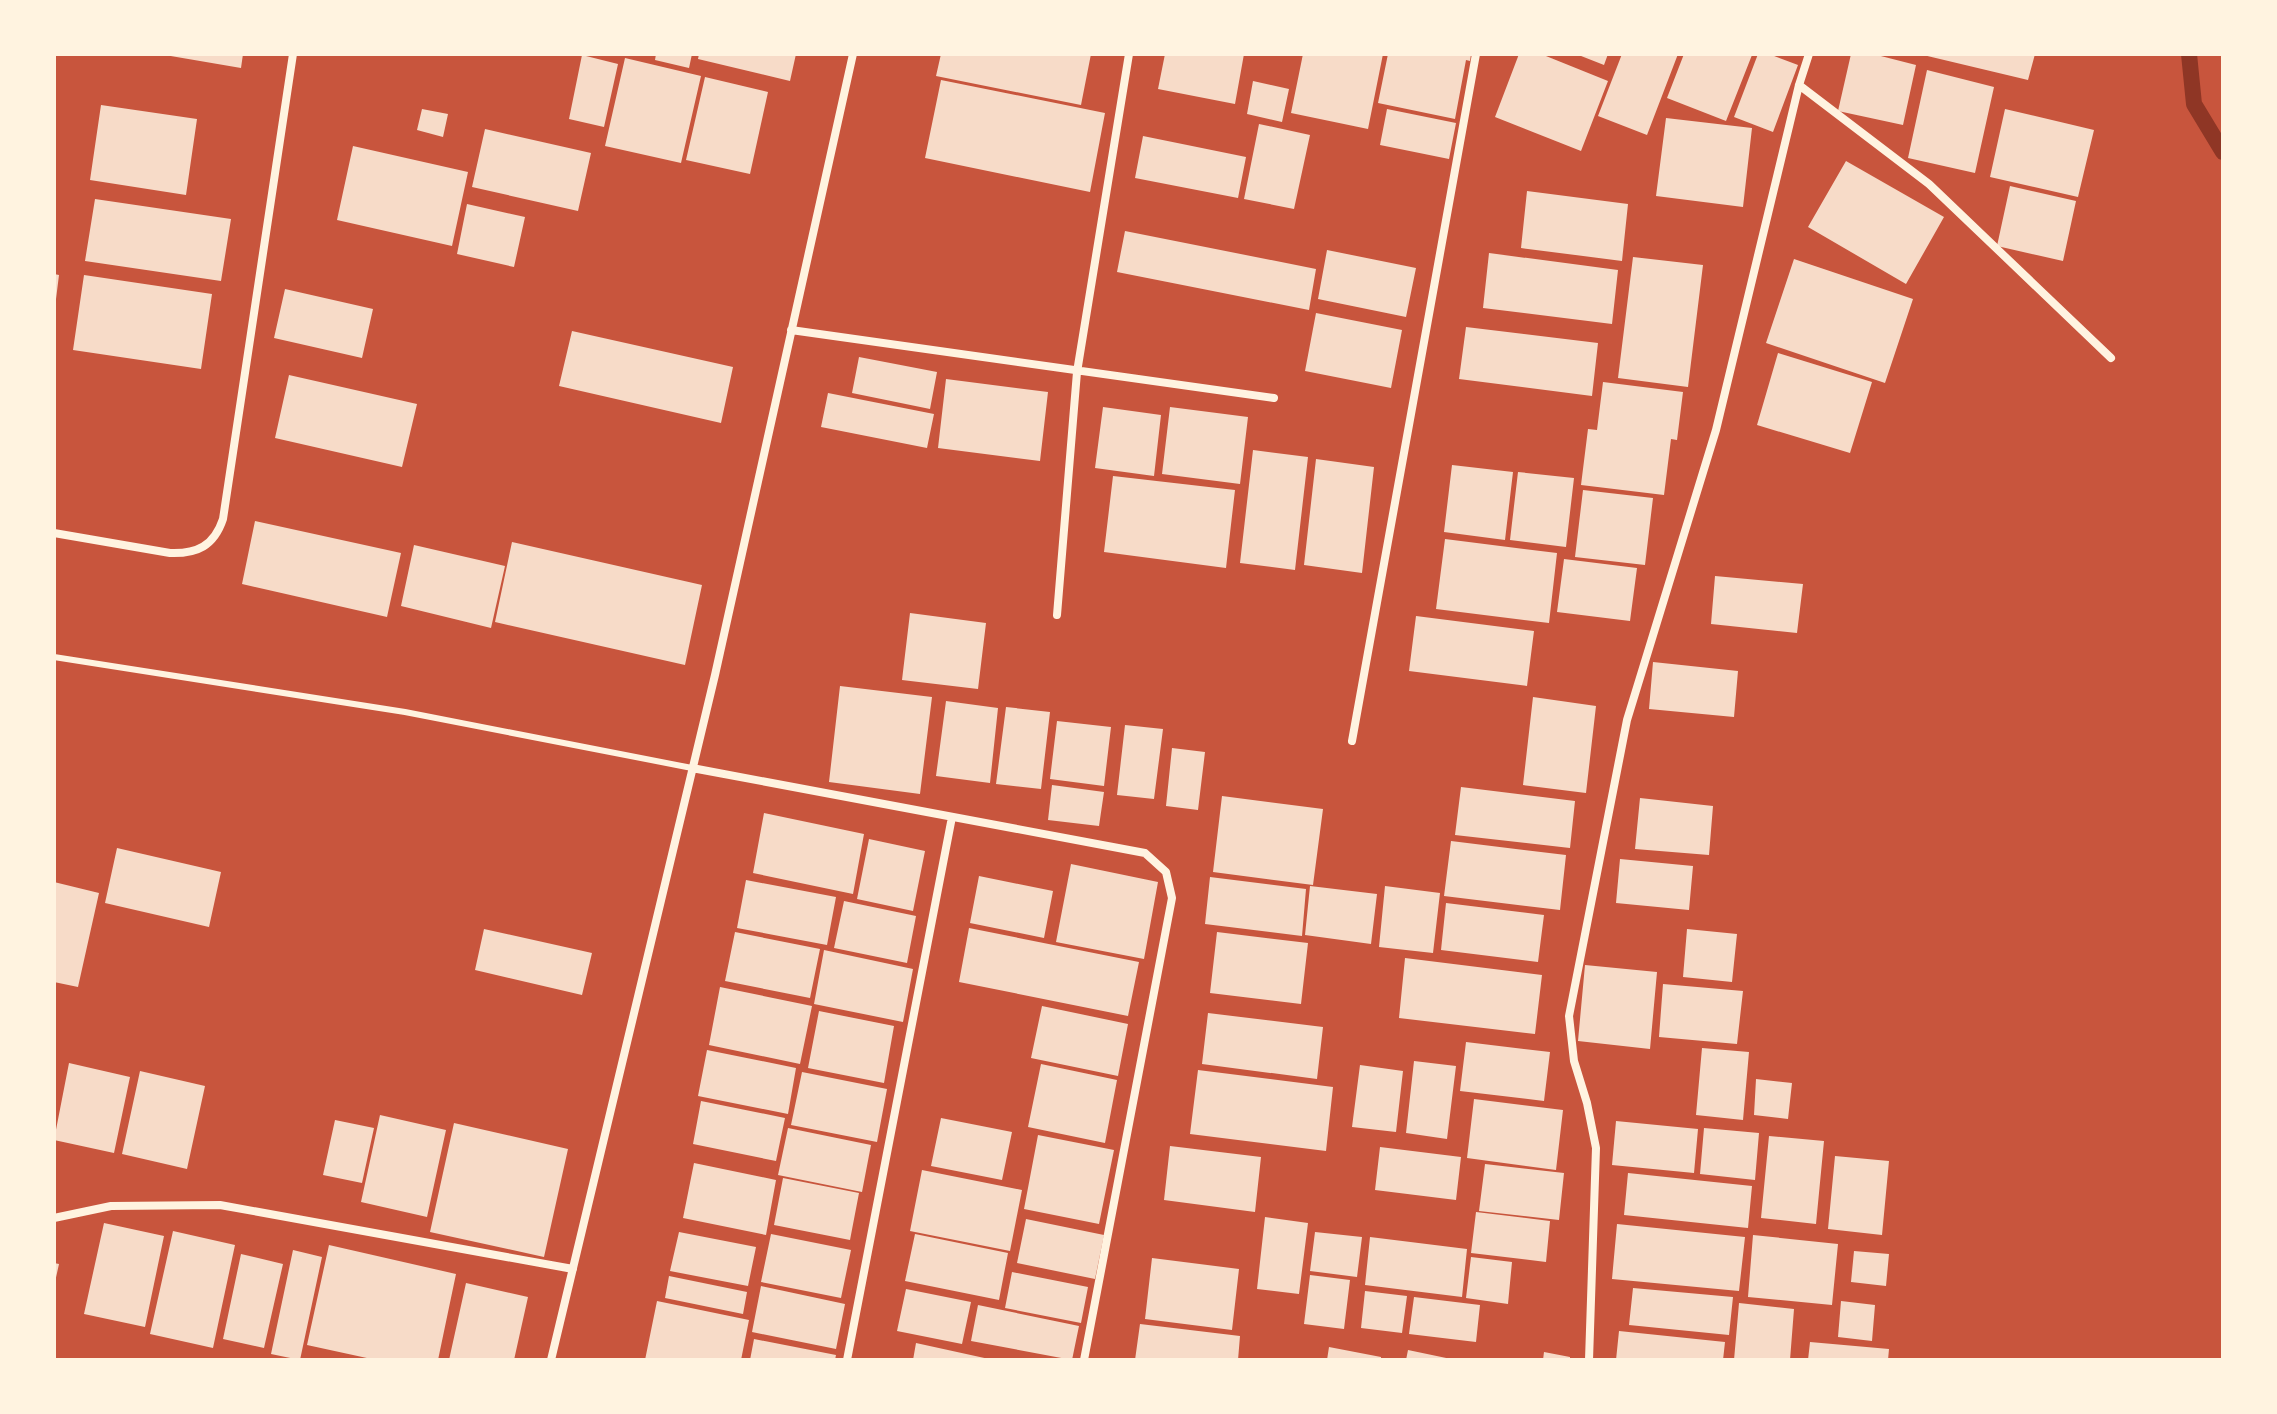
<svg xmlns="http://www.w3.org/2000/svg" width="2277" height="1414" font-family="Manrope,sans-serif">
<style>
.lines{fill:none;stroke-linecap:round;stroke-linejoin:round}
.stream{stroke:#8f3625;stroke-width:16}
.building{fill:#f7dbc8}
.service{stroke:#fff3e0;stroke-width:6}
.minor{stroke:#fff3e0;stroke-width:8}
</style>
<rect width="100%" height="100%" fill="#c8553d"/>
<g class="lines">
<path class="stream" d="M2189,54l5,50 29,48"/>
</g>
<path class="building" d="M159,54h84l-2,14z
M656,54h36l-3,14 -34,-8z
M699,54h97l-6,27 -92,-22z
M941,54h150l-10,51 -145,-29z
M1165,54h79l-9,50 -77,-15z
M1303,54h80l-15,75 -77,-16z
M1388,54h83l-1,7 -4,-1 -11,59 -77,-16z
M1519,54h22l67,27 -27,70 -86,-34z
M1576,54h32l-4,11z
M1622,54h56l-31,81 -49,-19z
M1684,54l68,1 -26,66 -59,-23z
M1758,54h11l29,11 -25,67 -39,-15z
M1851,54h22l43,11 -13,60 -65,-14z
M1919,54h116l-7,26z
M582,55l36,9 -14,63 -35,-8z
M625,58l76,18 -20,87 -76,-17z
M1927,70l67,17 -19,86 -67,-15z
M705,77l63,15 -18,82 -64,-14z
M941,80l164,33 -15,79 -165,-34z
M1253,81l36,8 -7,33 -35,-8z
M101,105l96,14 -11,76 -96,-15z
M422,109l26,5 -5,23 -26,-7z
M1387,109l69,14 -7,36 -69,-14z
M2005,109l89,21 -16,67 -88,-20z
M1666,118l86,10 -9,79 -87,-11z
M1259,124l51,11 -16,74 -50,-10z
M485,129l106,24 -13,58 -106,-24z
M1143,136l103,21 -8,41 -103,-20z
M353,146l115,26 -16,74 -115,-26z
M1846,161l98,56 -38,67 -98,-57z
M2010,186l66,15 -13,60 -66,-15z
M1527,191l101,13 -6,57 -101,-13z
M95,199l136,20 -10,62 -136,-20z
M467,204l58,13 -11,50 -57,-13z
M1125,231l191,38 -7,41 -192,-38z
M1327,250l89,18 -10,49 -88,-18z
M1489,253l129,17 -6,54 -129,-16z
M1633,257l70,8 -15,122 -70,-9z
M1794,259l119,40 -28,84 -119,-40z
M54,274l5,1 -3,24h-2z
M84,275l128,19 -11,75 -128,-19z
M285,289l88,20 -11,49 -88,-20z
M1316,313l86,17 -11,58 -86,-17z
M1466,327l132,16 -6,53 -133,-17z
M572,331l161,36 -12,56 -162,-37z
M1778,353l94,29 -22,71 -93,-28z
M859,357l78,15 -7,37 -78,-16z
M289,375l128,29 -15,63 -127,-29z
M946,379l102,13 -8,69 -102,-13z
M1603,382l80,10 -6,48 -6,-1 -7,56 -83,-10 7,-56 9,1z
M828,393l106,21 -7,34 -106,-21z
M1103,407l58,8 -7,61 -59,-8z
M1170,407l78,10 -8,67 -78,-10z
M1253,450l55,7 -13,113 -55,-7z
M1316,459l58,8 -12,106 -58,-8z
M1452,465l61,7 -8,68 -61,-8z
M1518,472l56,6 -8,69 -56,-7z
M1113,476l122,14 -9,78 -122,-16z
M1583,490l70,8 -8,67 -70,-8z
M255,521l146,32 -14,64 -145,-33z
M1445,539l112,14 -8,70 -113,-14z
M512,542l190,43 -17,80 -190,-43z
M414,545l91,21 -14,62 -90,-22z
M1564,559l73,9 -7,53 -73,-9z
M1715,576l88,8 -6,49 -86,-9z
M910,613l76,10 -8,66 -76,-9z
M1416,616l118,15 -7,55 -118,-15z
M1653,662l85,9 -4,46 -85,-8z
M840,686l92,11 -12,97 -91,-12z
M1533,697l63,9 -10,87 -63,-8z
M946,701l52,7 -8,75 -54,-7z
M1006,707l44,5 -9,77 -45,-5z
M1057,721l54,6 -7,59 -54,-7z
M1125,725l38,4 -9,70 -37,-4z
M1172,748l33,4 -7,58 -32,-4z
M1052,785l52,7 -5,34 -51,-6z
M1461,787l114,14 -5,47 -115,-13z
M1222,796l101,13 -10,76 -100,-13z
M1640,798l73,8 -4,49 -74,-6z
M764,813l100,21 -11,60 -100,-21z
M869,839l56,12 -12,60 -56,-12z
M1451,841l115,14 -6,55 -116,-14z
M117,848l104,24 -12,55 -104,-24z
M1620,859l73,7 -4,44 -73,-7z
M1071,864l87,18 -14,77 -88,-17z
M979,876l74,15 -9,47 -74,-15z
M1210,877l96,12 -4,47 -97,-12z
M746,880l90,17 -9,48 -90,-17z
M54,882l45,11 -21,94 -24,-5z
M1310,886l67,8 -6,50 -66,-9z
M1385,886l55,7 -7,60 -54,-6z
M844,901l72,15 -9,47 -73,-15z
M1446,903l98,12 -6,47 -97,-12z
M969,928l170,34 -11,54 -169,-34z
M484,929l108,24 -10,42 -107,-25z
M1687,929l50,5 -5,48 -49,-5z
M735,932l85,17 -10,49 -85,-17z
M1217,932l91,11 -7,61 -91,-11z
M824,950l89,19 -10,53 -89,-18z
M1405,958l137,17 -7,59 -136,-16z
M1585,965l72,7 -7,77 -72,-8z
M1663,984l80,7 -6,53 -78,-7z
M720,987l92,19 -12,58 -91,-19z
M1042,1006l86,18 -10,52 -87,-18z
M819,1011l75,15 -10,57 -76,-15z
M1208,1013l115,14 -6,52 -115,-15z
M1466,1042l84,10 -6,49 -84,-10z
M1702,1048l47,4 -6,68 -47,-5z
M707,1050l89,18 -8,46 -90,-18z
M1414,1061l42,5 -9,73 -41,-6z
M69,1063l61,14 -16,76 -60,-13z
M1041,1064l76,16 -12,63 -77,-16z
M1360,1065l43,6 -7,61 -44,-5z
M1198,1070l135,17 -7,64 -136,-17z
M140,1071l65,15 -18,83 -65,-15z
M802,1072l85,17 -10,53 -86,-17z
M1756,1079l36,4 -4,36 -34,-4z
M1474,1099l89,11 -7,60 -89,-12z
M701,1101l84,17 -9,43 -83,-17z
M380,1115l66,15 -19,87 -66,-15z
M941,1118l71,14 -10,48 -71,-14z
M335,1120l39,8 -12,55 -39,-8z
M1616,1121l82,8 -4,44 -82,-8z
M454,1123l114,26 -24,108 -114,-25z
M788,1128l83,17 -9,47 -84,-17z
M1704,1128l55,5 -4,47 -55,-6z
M1038,1135l76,15 -15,74 -75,-15z
M1769,1136l55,5 -8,83 -55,-6z
M1170,1146l91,11 -6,55 -91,-12z
M1380,1147l81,10 -5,43 -81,-10z
M1835,1156l54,5 -7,74 -54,-6z
M694,1163l82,17 -10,55 -83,-17z
M1485,1164l79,9 -5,47 -80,-9z
M922,1170l100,20 -12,61 -100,-20z
M1628,1173l124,13 -4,42 -124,-13z
M783,1178l76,15 -9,47 -76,-15z
M1476,1212l74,9 -4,41 -75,-9z
M1265,1217l43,6 -9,71 -42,-5z
M1026,1219l78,16 -9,44 -78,-16z
M104,1223l60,13 -19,91 -61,-13z
M1617,1224l128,13 -6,54 -127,-12z
M173,1231l62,14 -22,103 -63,-14z
M679,1232l77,15 -8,39 -78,-15z
M1315,1232l47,5 -5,40 -47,-6z
M771,1234l80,16 -10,48 -80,-16z
M915,1234l93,19 -9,47 -94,-19z
M1753,1235l85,9 -6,61 -84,-8z
M1370,1237l97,12 -5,48 -97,-12z
M329,1245l127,29 -18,86h-62l-69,-15z
M293,1250l29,7 -22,103 -29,-6z
M1854,1251l35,3 -3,32 -35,-4z
M241,1254l42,10 -19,84 -41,-9z
M1471,1257l41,5 -4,42 -42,-6z
M1152,1258l87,11 -7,61 -87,-11z
M54,1263l5,1 -4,18h-1z
M1012,1272l76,15 -7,36 -76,-15z
M1310,1275l40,5 -6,49 -40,-5z
M669,1276l78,16 -4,22 -78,-16z
M466,1283l62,14 -14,63h-65z
M761,1286l84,18 -9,45 -84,-17z
M1633,1288l100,9 -4,38 -100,-10z
M906,1289l65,13 -9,42 -65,-13z
M1365,1291l42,5 -5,37 -41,-5z
M1414,1297l66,8 -4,37 -67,-8z
M657,1301l92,19 -8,40h-96z
M1841,1301l34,4 -3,36 -34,-4z
M1739,1303l55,6 -4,51h-56z
M978,1305l101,21 -7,34 -101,-19z
M1140,1324l100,12 -2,24h-103z
M1619,1331l106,11 -2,18h-107z
M754,1339l82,16 -1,5h-85z
M1810,1342l79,7 -1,11h-80z
M916,1343l73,16v1h-76z
M1329,1347l52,10v3h-54z
M1408,1350l43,9v1h-45z
M1544,1352l26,5v3h-27z"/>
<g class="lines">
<path class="service" d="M54,657l351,55 287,56"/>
<path class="minor" d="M1799,85l130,99 182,174
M791,330l483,68
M54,533l116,20c27,1 44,-7 53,-34l70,-465
M1057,615l20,-243 52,-318
M1352,741l124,-687
M692,768l453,85 21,19 6,26 -88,462
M54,1218l57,-12 109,-1 353,64
M551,1360l164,-685 138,-621
M847,1360l105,-543
M1589,1360l7,-212 -9,-45 -13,-42 -5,-45 58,-296 89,-290 83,-345 10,-31"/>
</g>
<rect width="2277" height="1414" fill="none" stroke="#fff3e0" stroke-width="112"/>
</svg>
